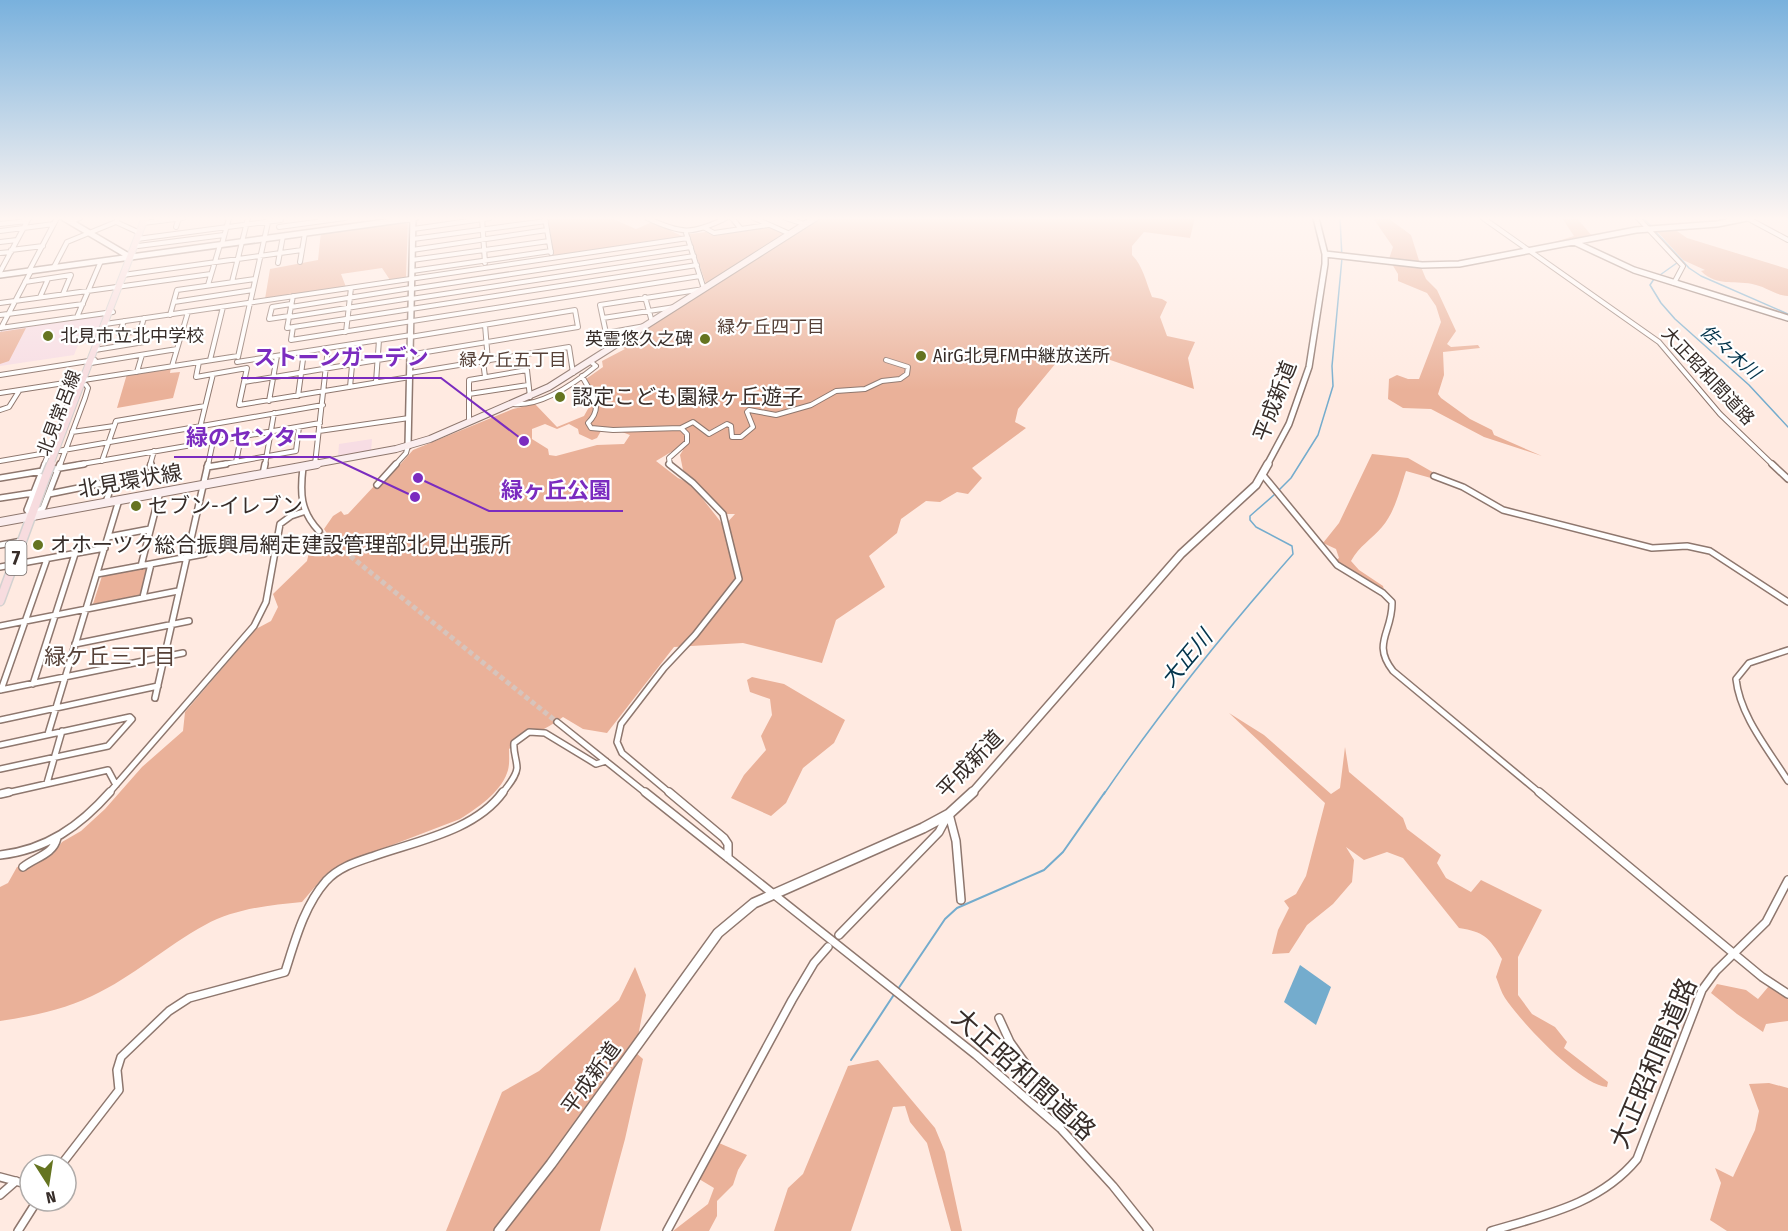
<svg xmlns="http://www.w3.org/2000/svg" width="1788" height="1231" font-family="'Fira Sans Condensed','Noto Sans JP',sans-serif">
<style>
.education{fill:#f7dde4}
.green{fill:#eab199;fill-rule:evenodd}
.water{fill:#74accd}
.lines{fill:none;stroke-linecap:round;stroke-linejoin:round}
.stream-far1{stroke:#74accd;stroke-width:1.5}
.stream{stroke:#74accd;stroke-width:2}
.minor-tunnel{stroke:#d7c4bc;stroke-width:5;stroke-dasharray:5 3;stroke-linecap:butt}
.minor-far2-casing{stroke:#8e776e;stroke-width:6}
.minor-far1-casing{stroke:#8e776e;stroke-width:8}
.minor-casing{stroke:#8e776e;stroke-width:10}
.tertiary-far2-casing{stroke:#8e776e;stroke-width:8}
.tertiary-far1-casing{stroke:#8e776e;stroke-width:10}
.tertiary-casing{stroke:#8e776e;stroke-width:12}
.secondary-far1-casing{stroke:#8e776e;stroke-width:8}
.secondary-casing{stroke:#8e776e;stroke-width:10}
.primary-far1-casing{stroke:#d3d1d0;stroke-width:8}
.primary-casing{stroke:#d3d1d0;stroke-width:11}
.minor-far2{stroke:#fff;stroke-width:4}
.minor-far1{stroke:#fff;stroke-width:5}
.minor{stroke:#fff;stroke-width:7}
.tertiary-far2{stroke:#fff;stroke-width:5}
.tertiary-far1{stroke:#fff;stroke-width:7}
.tertiary{stroke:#fff;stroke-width:9}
.secondary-far1{stroke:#fbeeef;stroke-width:6}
.secondary{stroke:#fbeeef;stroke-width:8}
.primary-far1{stroke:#f7dcdf;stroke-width:6}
.primary{stroke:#f7dcdf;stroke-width:8}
.primary-bridge-far1-casing{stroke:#d3d1d0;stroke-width:8;stroke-linecap:butt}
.primary-bridge-casing{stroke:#d3d1d0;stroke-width:11;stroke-linecap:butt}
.primary-bridge-far1{stroke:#f7dcdf;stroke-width:6}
.primary-bridge{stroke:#f7dcdf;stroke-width:8}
.poi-dot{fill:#657420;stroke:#fff;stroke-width:2}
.labels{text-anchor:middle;stroke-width:4.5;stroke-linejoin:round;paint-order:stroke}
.far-neighbourhood-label{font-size:18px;fill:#564138;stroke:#fff}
.far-poi-label{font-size:18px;fill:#372d29;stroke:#fff;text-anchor:start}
.far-water-label{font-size:18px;font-style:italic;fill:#03344b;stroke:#fff}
.far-street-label{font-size:18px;fill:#372d29;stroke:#fff}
.shield{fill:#fff;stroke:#736c69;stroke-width:1.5}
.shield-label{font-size:20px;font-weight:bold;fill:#372d29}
.poi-label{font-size:21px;fill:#372d29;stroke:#fff;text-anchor:start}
.street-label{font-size:21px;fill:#372d29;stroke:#fff}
.neighbourhood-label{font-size:22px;fill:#564138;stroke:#fff}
.water-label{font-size:22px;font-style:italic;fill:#03344b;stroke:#fff}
.near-street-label{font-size:26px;fill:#372d29;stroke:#fff}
.leader{fill:none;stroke:#7b2cbf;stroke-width:2}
.callout-dot{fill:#7b2cbf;stroke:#fff;stroke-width:2}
.callout-label{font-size:22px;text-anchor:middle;font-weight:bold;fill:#7b2cbf;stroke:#fff;stroke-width:4.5;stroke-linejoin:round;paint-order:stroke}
</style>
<rect width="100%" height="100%" fill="#ffeae1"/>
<path class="education" d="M105,314l-11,28 -16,3 -4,10 -74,11v-36z
M372,439l-1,12 -33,6 1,-13z"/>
<path class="green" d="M548,218h63l25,11 16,-7 32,15 -130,19z
M818,218h377l-5,20 -46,-6 -12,14v9c11,11 14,27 20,42l10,2 5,3 -7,15 7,19 28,6 -7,16 6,31 -124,-43 -52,63 -3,13 11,6 -54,40 10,10 -14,16 -11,-2 -17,10 -14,-1 -25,18 -4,14 -28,23 16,31 -49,33 -14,43 -79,-20 -69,4 -67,86 -24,-4 -20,-12c-17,13 -37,19 -54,32 0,7 1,17 -2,24 -7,20 -30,35 -47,46l-120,46 -15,10 -23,27c-33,3 -68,7 -97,23 -39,21 -72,52 -113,71 -29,14 -60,20 -92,25v-134l8,-4 9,-16 36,-13 9,-12 19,-11 24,-22 37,-42 41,-36 2,-19 71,-83 15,-8 7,-14 -5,-13 34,-33 4,-18 -21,-3 21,-2 4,-4 7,5 6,-4 -4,-6 9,-13 8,-5 3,4 4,-1 27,-29h7l31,-35 100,-41 22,-5 22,23 27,-11 5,-9 -14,-22 13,1 -2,-7 17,-12 -1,-6 23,-12 -6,-3zM545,424l12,5 12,-5 9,5 1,5 13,6 5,-2 4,-7 13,-2 16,6 -6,9 -27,1 -41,11 -7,-1 -1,-6 -16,-10v-10zM683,450l-3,5 3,15 44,44h8l-11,12 -33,-42 -13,-6 -22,-17 15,-9z
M1373,218h15l23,17 10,32 5,12 11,11 19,41 -9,13 4,3 27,-2 2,3 -37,4 1,23 -6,19 3,4 29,21 22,11 2,5 48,21 -58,-19 -53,-28 -28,-1 -15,-9 1,-20 8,-4 11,4h11l22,-57 -5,-16 -9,-13 -29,-12v-7l-9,-15 4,-12z
M1562,218h15l15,18 -47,9 29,-9z
M408,220l-2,57 -16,3 -8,-12 -41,6 5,13 -81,12 5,-30 48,-9 3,-28z
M768,226l18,8 -80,50 -17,-50 17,-2 6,3z
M1674,229l13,9 101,31v27c-13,-1 -20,-8 -32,-11 -20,-6 -38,3 -55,-14l4,-1 -22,-10 -27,-30z
M26,328l-17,33 -9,3v-32z
M171,367l-1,6 10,-1 -7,26 -56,10 10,-34z
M1372,454l36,4 35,20 -1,3 -4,-1 -32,-9c-6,18 -11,41 -24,56 -10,12 -23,19 -31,34l8,9 24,16 1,4 -40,-21 -9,-8 4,-3 -3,-9 -13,-6 16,-20z
M147,568l-7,27 -47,9 9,-28z
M752,677l32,7 61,36 -11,23 -31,25 -17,35 -15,13 -40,-18 13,-23 22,-25 -5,-14 11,-21 -2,-16 -20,-7 -3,-12z
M1229,713l35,22 67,59 9,-6 5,-41 4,25 54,46 4,11 34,26 -4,8 9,15 25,14 10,-12 61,30 -24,47v38l14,19 23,13 12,15 -3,6 44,34 -1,5c-28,-3 -86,-65 -102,-89 -4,-6 -6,-14 -9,-21l6,-18c-13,-22 -18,-27 -43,-31l-56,-70 -16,-6 -23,8 -18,-13 8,13 -2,22 -19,22 -26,21 -18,28 -17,1 6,-24 11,-22 -5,-7 12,-7 10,-18 19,-73z
M635,967l11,28 -11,57 8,7 -18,80 -25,92h-154l56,-139 37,-21 80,-71z
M1717,984l29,6 12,9 11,-13 19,11v24l-22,3 -3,8 -26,-18 -26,-21z
M878,1060l57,68 10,24 17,79h-11l-24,-88 -17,-21 -5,-16 -12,1 -42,124h-77l14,-43 15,-14 45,-108z
M1769,1083l19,5v143h-61l-17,-11 11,-37 -6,-15 18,9 22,-47 4,-19 -10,-27z
M719,1143l28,12 -9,15 -5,15 -16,16v15l-8,15h-36l35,-27 6,-16 -15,-9z"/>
<path class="water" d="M1300,965l31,22 -15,38 -32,-23z"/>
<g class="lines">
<path class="stream-far1" d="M1643,218l8,8
M1654,230l35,38 12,8 87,38
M1660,275l21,-15
M1654,279l-4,6 11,18 14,16 74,66 39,42
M1278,491l13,-13 27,-43 15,-49 -1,-20 10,-108 -2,-40
M1104,794c58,-85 121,-163 189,-240l-1,-8 -36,-19 -6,-7v-4l25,-22"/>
<path class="stream" d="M898,989l47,-70 12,-11 87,-38 19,-18 42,-60
M851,1060l44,-67"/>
<path class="minor-tunnel" d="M319,531l238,191"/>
<defs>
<path id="minor-far2" d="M118,218l-2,4 24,11
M482,218l3,45
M545,218l6,35
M647,218c34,16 45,17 79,0
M732,218l9,11
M754,218l36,16
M786,218l18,6
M1483,218l176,124 61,72 53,51
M1638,218l45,48 -9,17
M1747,218l41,22
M71,222l9,-4
M143,223l40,-5
M0,224l27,-3
M176,227l3,-9
M279,227l66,-9
M705,228l9,5 54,-8
M413,229l77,-11
M0,231l54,-7
M137,239l144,-19
M413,239l133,-18
M0,242l17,-2
M222,244l7,-26
M138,246l86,-11
M11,250l32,-4
M412,250l135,-20
M0,253l11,-1
M412,260l137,-19
M300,262l5,-29
M278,263l5,-27
M54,267l13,-25 49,-20
M29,271l28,-53
M412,271l139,-20
M0,272l29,-54
M123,275l179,-25
M25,282l46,-7 -8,19
M232,282l16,-64
M208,285l12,-40
M411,289l280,-42
M293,296l-6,32 124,-19
M40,297l8,-18
M645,297l7,25
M411,299l283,-43
M174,302l79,-12
M0,303l211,-29
M291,307l120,-19
M411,309l286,-44
M0,315l83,-11
M170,315l7,-25 78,-11
M289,316l-20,3 3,-12 19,-3
M77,317l24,-56
M289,317l122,-19
M603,318l72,-11
M124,321l-5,13 21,-3 4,-13
M105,324l583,-86
M485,325l3,36
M645,326l-39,7 -6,-28 104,-16 -18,-56
M293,327l-2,13 409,-64
M0,328l113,-16
M1,328l30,-57
M346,332l5,-44
M95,350l49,-8
M238,357l31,-139
M210,360l13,-53
M483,361l2,16
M199,362l-3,15 51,-9 -8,37 171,-28
M237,362l174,-27
M91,363l86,-14
M172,366l16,-54
M137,372l5,-17
M410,373l159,-26 4,26
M0,375l95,-15
M582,376c9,18 23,30 6,47l3,5 22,2 68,-2 6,6v8l-18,16 1,7
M244,382l334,-55 -3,-17 -165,27
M376,382l3,-42
M350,387l4,-43
M0,393l238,-37
M469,394l59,-9
M298,396l6,-44
M269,401l8,-45
M513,404c28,3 62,-21 83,-38l-5,-4
M0,410l9,-3 10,-16
M469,422v-42l58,-10 3,27
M681,428l12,-6 16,12 18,-10 4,2 1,11h9l12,-10 -6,-15 2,-2 27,5 35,-10 25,-14 29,-2 17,-8 18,-2 7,-5 1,-7 -22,-7
M319,431l90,-13
M72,432l42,-6
M196,444l17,-70
M0,461l323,-56
M102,461l14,-40 89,-15
M236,462l5,-25
M315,464l13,-116
M44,465l26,-66 11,-14
M60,465l25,-67 3,-10 -2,-3
M76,465l244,-42
M150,465l4,-14
M208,465l5,-24
M218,465l78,-14 3,-24
M265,465l9,-52
M395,465l11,-12 2,-7"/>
<path id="minor-far1" d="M45,464l-18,46 5,6 11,-8 17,-44
M669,464l24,19 30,31 16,65 -44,56 -31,33 -43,56 -4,18 5,11 49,41
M1772,464l16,15
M150,467l1,-3
M207,467l19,-3
M303,467c-3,26 -3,44 16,64
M263,474l2,-10
M1263,475l74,90 46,28 9,9c1,30 -21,41 1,69l148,123
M1434,476l29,11 40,23 149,38 35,-2 23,5 78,51
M0,478l84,-14
M377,485l19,-21
M49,494l64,-13 -7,21
M0,498l33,-5
M108,537l42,-8
M0,545l22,-4
M141,566l19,-74
M0,567l105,-19
M97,574l107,-20
M143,597l8,-33
M0,626l178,-35
M75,644l114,-23
M1788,650l-39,13 -13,16c4,37 32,70 52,102
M33,684l42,-130
M0,690l183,-37
M1,690l46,-131
M155,698l53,-234
M0,720l158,-34
M557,722l90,72
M48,734l71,-234
M0,745l130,-28 2,2
M0,769l108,-23 24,-27
M47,783l15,-52
M2,794l106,-24 8,15
M108,794l146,-168 12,-24 14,-78 11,-8 12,-4
M502,794c5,-8 14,-16 15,-26 0,-8 -4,-16 -3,-25l15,-11 16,1 51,31 10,-3"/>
<path id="minor" d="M645,792l331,263 84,73 53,58 36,45
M669,792l55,46 4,6v14
M1539,792l223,185 26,17
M0,794l9,-2
M949,814l7,27 5,59
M0,855c46,-5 80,-29 110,-63
M23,867c12,-10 30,-12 34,-29
M839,935l100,-103 9,-17
M999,1018l11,24 51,72 -1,14
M61,1165l58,-75 -2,-20 4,-13 48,-46 20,-13 96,-26c10,-31 19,-66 41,-91 13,-14 30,-19 48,-25 42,-15 101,-25 129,-64
M0,1177l30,8
M0,1195l16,-14
M18,1231l19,-30
M667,1231l125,-231 22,-37 14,-16
M1491,1231c54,-16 109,-27 146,-72l65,-169 14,-19 50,-49 22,-42"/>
<path id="tertiary-far2" d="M64,218l66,39
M1574,242l60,28 154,48
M1325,254l97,11 37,-1 177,-34 81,-6 30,-6
M0,275l415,-57
M408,446l5,-228
M1267,465l22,-41 20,-57 16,-103v-10l-9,-36"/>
<path id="tertiary-far1" d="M971,794l210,-240 75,-69 12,-21"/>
<path id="tertiary" d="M499,1231l52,-67 167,-231 36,-30 169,-75 26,-14 24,-22"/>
<path id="secondary-far1" d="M309,465l87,-16 34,-10 119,-52 266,-169"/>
<path id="secondary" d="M0,522l317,-58"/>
<path id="primary-far1" d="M63,431l82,-213"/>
<path id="primary" d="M0,601l46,-125"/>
</defs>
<use href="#minor-far2" class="minor-far2-casing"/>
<use href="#minor-far1" class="minor-far1-casing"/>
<use href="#minor" class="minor-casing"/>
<use href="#tertiary-far2" class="tertiary-far2-casing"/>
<use href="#tertiary-far1" class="tertiary-far1-casing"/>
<use href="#tertiary" class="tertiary-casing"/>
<use href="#secondary-far1" class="secondary-far1-casing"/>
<use href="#secondary" class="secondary-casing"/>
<use href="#primary-far1" class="primary-far1-casing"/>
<use href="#primary" class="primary-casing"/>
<use href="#minor-far2" class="minor-far2"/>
<use href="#minor-far1" class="minor-far1"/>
<use href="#minor" class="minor"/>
<use href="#tertiary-far2" class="tertiary-far2"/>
<use href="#tertiary-far1" class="tertiary-far1"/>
<use href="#tertiary" class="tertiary"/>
<use href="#secondary-far1" class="secondary-far1"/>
<use href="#secondary" class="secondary"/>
<use href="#primary-far1" class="primary-far1"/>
<use href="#primary" class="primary"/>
<defs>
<path id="primary-bridge-far1" d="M50,465l13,-34"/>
<path id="primary-bridge" d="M46,476l5,-12"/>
</defs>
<use href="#primary-bridge-far1" class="primary-bridge-far1-casing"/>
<use href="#primary-bridge" class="primary-bridge-casing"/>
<use href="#primary-bridge-far1" class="primary-bridge-far1"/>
<use href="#primary-bridge" class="primary-bridge"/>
</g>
<linearGradient id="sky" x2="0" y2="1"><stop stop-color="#79b1dd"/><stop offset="0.56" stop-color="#fff6f2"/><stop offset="1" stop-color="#fff6f2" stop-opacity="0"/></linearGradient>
<rect width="1788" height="390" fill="url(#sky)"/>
<g class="poi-dot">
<circle cx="48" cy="336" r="6"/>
<circle cx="705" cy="339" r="6"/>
<circle cx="921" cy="356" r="6"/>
<circle cx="560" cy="397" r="6"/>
<circle cx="136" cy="506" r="6"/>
<circle cx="38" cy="545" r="6"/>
</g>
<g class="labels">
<g class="far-neighbourhood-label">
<text x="771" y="333">緑ケ丘四丁目</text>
<text x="513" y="366">緑ケ丘五丁目</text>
</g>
<g class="far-poi-label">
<text x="60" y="342">北見市立北中学校</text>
<text x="693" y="345" text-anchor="end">英霊悠久之碑</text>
<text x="933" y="362">AirG北見FM中継放送所</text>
</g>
<g class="far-water-label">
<text transform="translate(1730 352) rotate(41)" y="6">佐々木川</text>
</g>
<g class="far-street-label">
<text transform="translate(1708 376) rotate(47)" y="6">大正昭和間道路</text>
<text transform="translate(59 413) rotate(-69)" y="6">北見常呂線</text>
</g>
<rect class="shield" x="5.5" y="541" width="21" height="34" rx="4.5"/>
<g class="shield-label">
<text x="16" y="565">7</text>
</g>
<g class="poi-label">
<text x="572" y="404">認定こども園緑ヶ丘遊子</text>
<text x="148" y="513">セブン-イレブン</text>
<text x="50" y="552">オホーツク総合振興局網走建設管理部北見出張所</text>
</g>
<g class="street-label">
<text transform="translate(1275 401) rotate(-69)" y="7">平成新道</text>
<text transform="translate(130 481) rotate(-10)" y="7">北見環状線</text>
<text transform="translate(970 764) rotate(-46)" y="7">平成新道</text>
<text transform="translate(591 1078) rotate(-54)" y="7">平成新道</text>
</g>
<g class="neighbourhood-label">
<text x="110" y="664">緑ケ丘三丁目</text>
</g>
<g class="water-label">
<text transform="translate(1186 658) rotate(-50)" y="8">大正川</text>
</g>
<g class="near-street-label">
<text transform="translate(1653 1063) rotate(-67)" y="9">大正昭和間道路</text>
<text transform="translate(1024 1074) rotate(42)" y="9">大正昭和間道路</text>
</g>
</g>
<path class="leader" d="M524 441L441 378H241M415 497L330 457H174M418 478L489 511H623"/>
<g class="callout-dot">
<circle cx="524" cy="441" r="6"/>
<circle cx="415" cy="497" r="6"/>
<circle cx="418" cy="478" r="6"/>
</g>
<g class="callout-label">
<text x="341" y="365">ストーンガーデン</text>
<text x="252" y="445">緑のセンター</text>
<text x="556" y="498">緑ヶ丘公園</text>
</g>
<g transform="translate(48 1183) rotate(168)"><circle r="28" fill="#ffffff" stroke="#afaba9" stroke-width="1.5"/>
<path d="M0-4.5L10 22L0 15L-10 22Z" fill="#657420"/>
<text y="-9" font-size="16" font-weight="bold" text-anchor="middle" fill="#372d29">N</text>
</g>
</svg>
